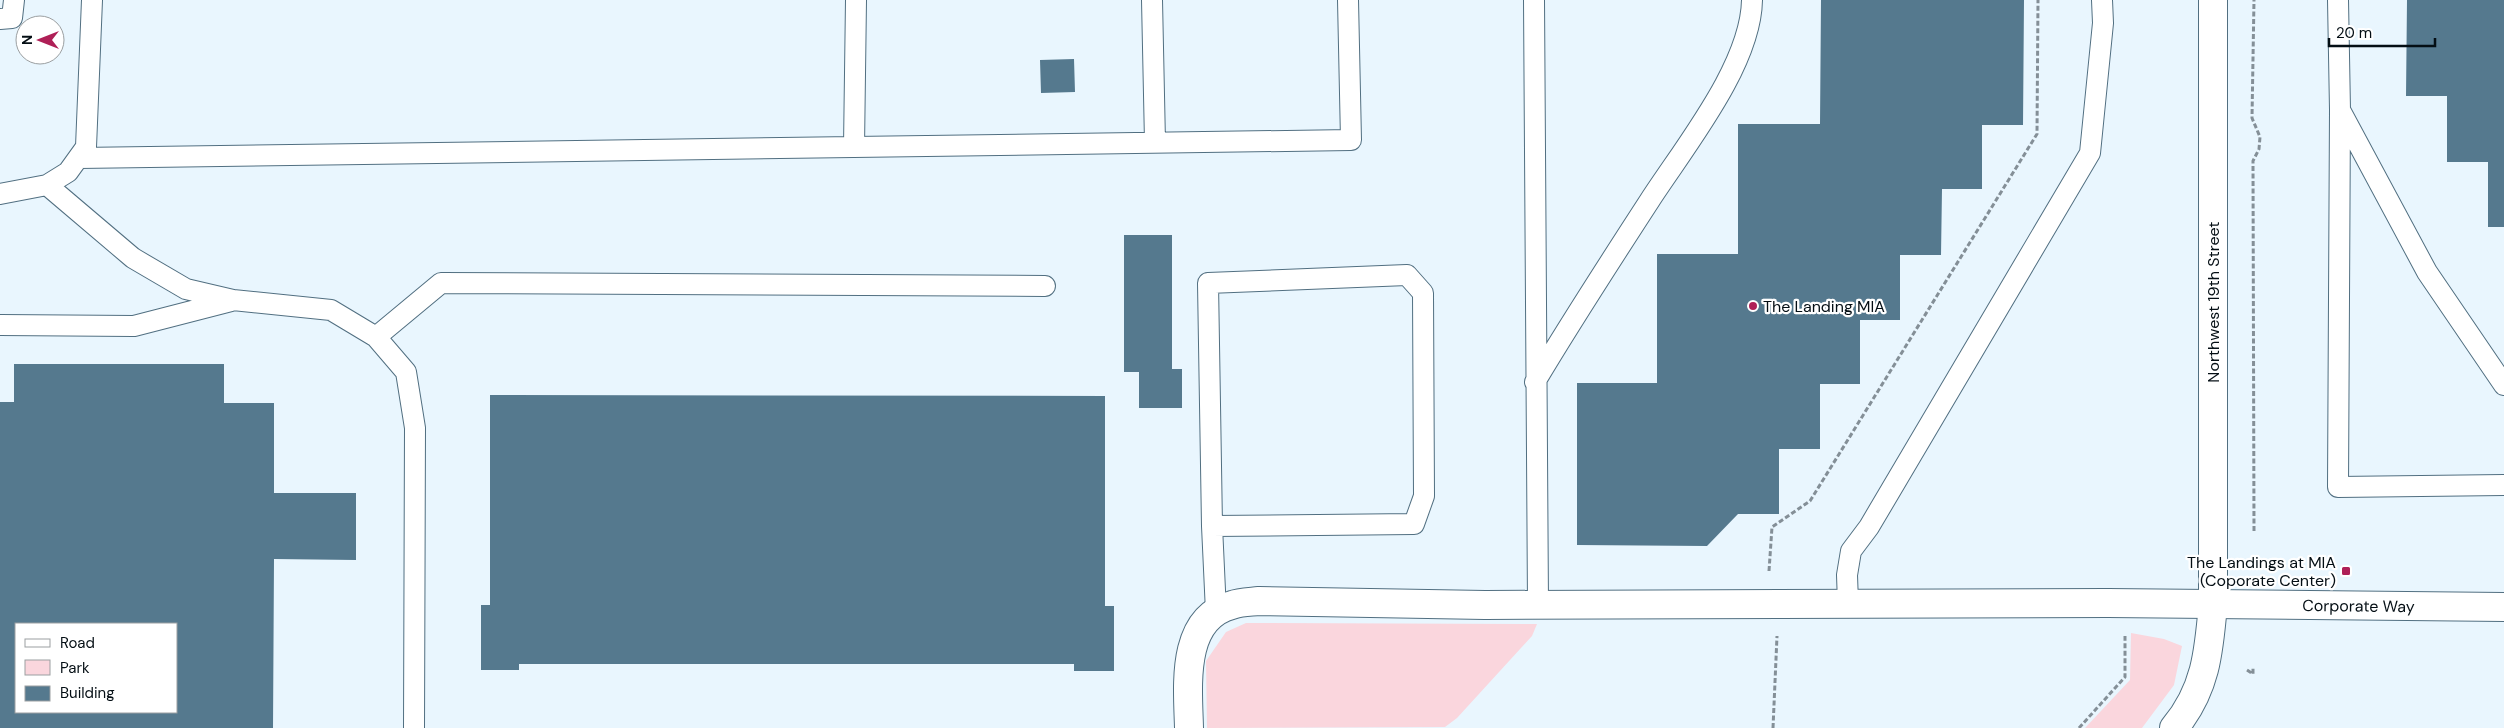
<svg xmlns="http://www.w3.org/2000/svg" width="2504" height="728" font-family="'DM Sans',sans-serif">
<style>
.green{fill:#fad6dd}
.building{fill:#55798e;fill-rule:evenodd}
.lines{fill:none;stroke-linecap:round;stroke-linejoin:round}
.service-casing{stroke:#516f81;stroke-width:22}
.minor-casing{stroke:#516f81;stroke-width:30}
.path{stroke:#848f97;stroke-width:3;stroke-dasharray:5 2.5;stroke-linecap:butt}
.service{stroke:#fff;stroke-width:20}
.minor{stroke:#fff;stroke-width:28}
.poi-dot{fill:#af2057;stroke:#fff;stroke-width:2}
.labels{text-anchor:middle;stroke-width:4.5;stroke-linejoin:round;paint-order:stroke}
.street-label{font-size:16px;fill:#040e14;stroke:#fff}
.poi-label{font-size:16px;fill:#040e14;stroke:#fff;text-anchor:start}
</style>
<rect width="100%" height="100%" fill="#e9f6fe"/>
<path class="green" d="M1246,623l291,1 -5,12 -75,82 -12,9 -238,1 -1,-67 20,-29z
M2131,633l33,6 18,7 -8,39 -32,43h-57l45,-48z"/>
<path class="building" d="M1821,0h203l-1,125h-41v64h-40l-1,66h-41v65h-40v64h-40v65h-41v65h-41l-31,32 -130,-1v-162h80v-129h81v-130h82z
M2407,0h97v227h-16v-65h-41v-66h-41z
M1074,59l1,33 -34,1 -1,-33z
M1124,235h48v134h10v39h-43v-36h-15z
M14,364h210v39h50v90h82v67l-82,-1 -1,169h-273v-326h14zM16,624h160v88h-160z
M490,395l615,1v210h9v65h-40v-7h-555v6h-38v-65h9z"/>
<g class="lines">
<defs>
<path id="service" d="M1152,0l3,142
M1534,0l4,605
M2338,0l2,110 87,162 77,113
M0,19l12,-1 2,-18
M2340,110l-2,377 166,-2
M854,147l2,-147
M79,158l1272,-18 -3,-140
M47,185l86,73 53,31 47,11 98,10 45,27 30,35 9,56 -1,300
M0,194l47,-9 21,-13 18,-25 6,-147
M0,325l134,1 97,-25
M376,337l65,-54 604,3
M1535,382c37,-62 76,-122 115,-182 35,-54 101,-135 102,-200
M1212,526l202,-2 10,-28 -1,-203 -16,-18 -199,8 4,243 4,86
M1848,603l-1,-28 4,-24 18,-24 221,-374 13,-130 -1,-23"/>
<g id="minor">
<path id="s1" d="M1189,728c-1,-41 -9,-110 43,-123 8,-3 18,-3 27,-4l226,4 623,-2 396,4"/>
<path d="M2174,728c32,-38 35,-77 39,-124v-604"/>
</g>
</defs>
<use href="#service" class="service-casing"/>
<use href="#minor" class="minor-casing"/>
<path class="path" d="M2254,531l-1,-370 6,-12 1,-12 -8,-19 2,-118
M1769,571l3,-44 38,-26 227,-367 1,-134
M2247,670l6,4v-6
M1773,728l4,-92
M2079,728l46,-51v-41"/>
<use href="#service" class="service"/>
<use href="#minor" class="minor"/>
</g>
<g class="poi-dot">
<circle cx="1753" cy="306" r="5"/>
<rect x="2341" y="566" width="10" height="10" rx="2.5"/>
</g>
<g class="labels">
<g class="street-label">
<text transform="translate(2213 302) rotate(-90)" y="6">Northwest 19th Street</text>
<text dy="6" stroke="none"><textPath href="#s1" startOffset="1269">Corporate Way</textPath></text>
</g>
<g class="poi-label">
<text x="1763" y="312">The Landing MIA</text>
<text x="2336" y="568" text-anchor="end">The Landings at MIA<tspan x="2336" dy="18">(Coporate Center)</tspan></text>
</g>
</g>
<rect x="15" y="623" width="162" height="90" fill="#ffffff" stroke="#9b9fa1"/>
<rect x="25" y="639" width="25" height="8" fill="#ffffff" stroke="#9b9fa1"/>
<text x="60" y="648" font-size="15" fill="#040e14">Road</text>
<rect x="25" y="660" width="25" height="15" fill="#fad6dd" stroke="#9b9fa1"/>
<text x="60" y="673" font-size="15" fill="#040e14">Park</text>
<rect x="25" y="686" width="25" height="15" fill="#55798e" stroke="#9b9fa1"/>
<text x="60" y="698" font-size="15" fill="#040e14">Building</text>
<g transform="translate(40 40) rotate(270)"><circle r="24" fill="#ffffff" stroke="#9b9fa1"/>
<path d="M0-4L9 19L0 12L-9 19Z" fill="#af2057"/>
<text y="-8" font-size="14" font-weight="bold" text-anchor="middle" fill="#040e14">N</text>
</g>
<path d="M2329 38v8h106v-8" fill="none" stroke="#040e14" stroke-width="2.5"/>
<text x="2336" y="38" font-size="15" fill="#040e14" stroke="#ffffff" stroke-width="4" paint-order="stroke">20 m</text>
</svg>
